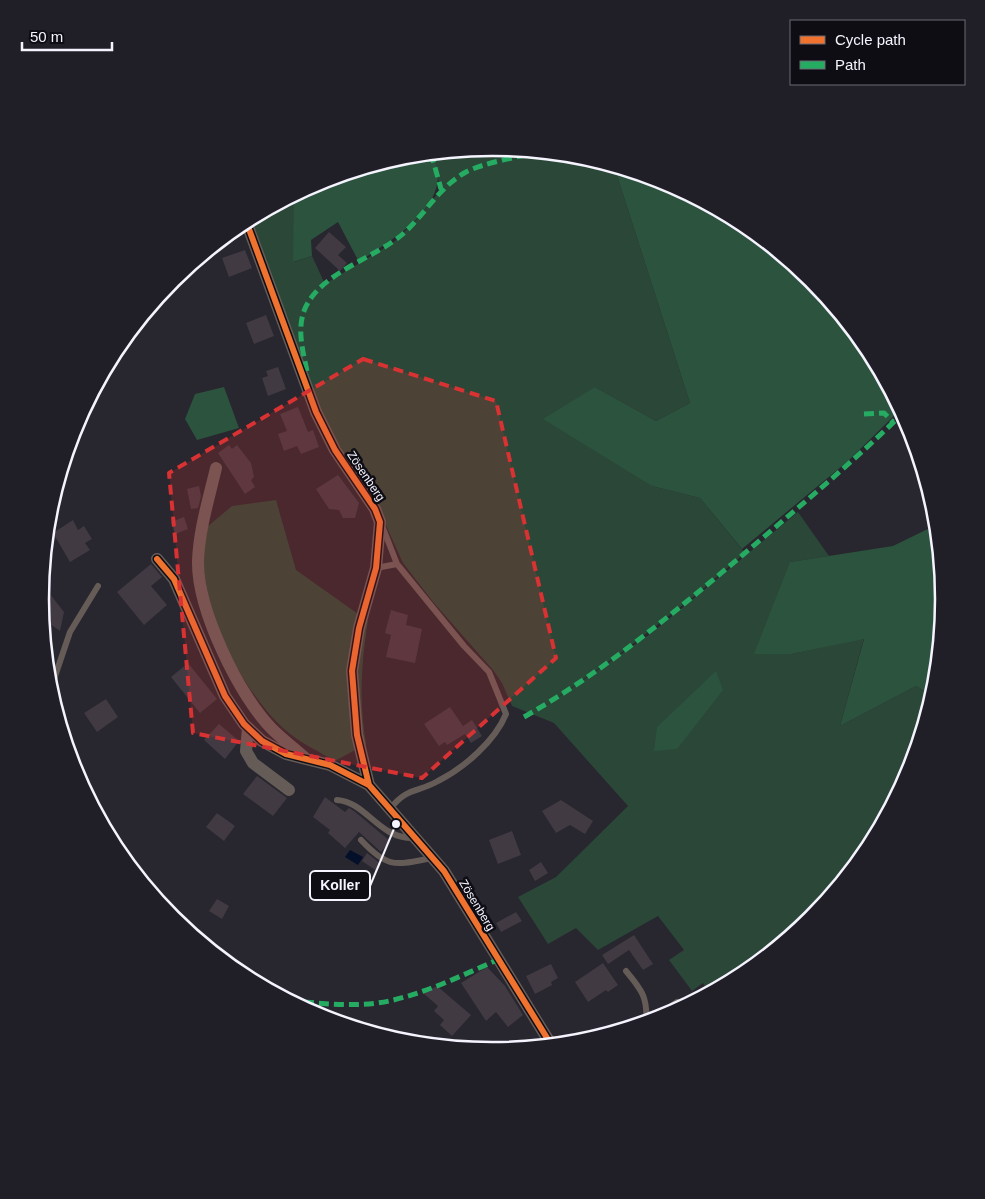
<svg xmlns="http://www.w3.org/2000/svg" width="985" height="1199" font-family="Helvetica,sans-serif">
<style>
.green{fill:#2b4738}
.forest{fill:#2c533e}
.water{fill:#040f2a}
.building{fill:#413a43}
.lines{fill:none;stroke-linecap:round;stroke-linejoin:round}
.service{stroke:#655c58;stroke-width:6}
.minor{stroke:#655c58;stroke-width:12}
.quiet{stroke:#26ab63;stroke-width:5;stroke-dasharray:10 5;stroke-linecap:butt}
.cycleway-casing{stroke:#0e0d14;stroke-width:9}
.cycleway{stroke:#ef722f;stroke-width:6}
.marked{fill:#d83233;fill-opacity:0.2;stroke:#d83233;stroke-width:4;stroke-dasharray:10 6;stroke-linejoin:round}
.labels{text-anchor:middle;stroke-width:5;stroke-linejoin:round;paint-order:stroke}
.street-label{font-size:12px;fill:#f5f3fe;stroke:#0e0d14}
.rim{fill:none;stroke:#f5f3fe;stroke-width:2.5}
.leader{fill:none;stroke:#f5f3fe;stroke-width:2}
.callout-dot{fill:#f5f3fe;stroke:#0e0d14;stroke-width:2}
.callout{fill:#0e0d14;stroke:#f5f3fe;stroke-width:2}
.callout-label{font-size:14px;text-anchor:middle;font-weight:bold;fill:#f5f3fe}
</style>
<rect width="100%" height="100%" fill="#28262e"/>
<path class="green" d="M493,147l88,9 33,10 76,237 -34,18 -61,-34 57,99 48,12 45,55 -48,41 -72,56 -85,60 113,-78 145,-120 31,44 -39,6 1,92 73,-16 -24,88 76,-40 18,11c-8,25 -14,52 -24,76 -40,93 -111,174 -200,221l-7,-11 -11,8 -23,-31 15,-10 -26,-34 -60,34 -22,-22 -28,16 -30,-47 38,-20 72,-71 -74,-83 -42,-17 -10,-23 -9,-13 -59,-67 -31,-40 -19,-42 -60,-101 -73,-202 43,-23v67l18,-6 13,28 69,-42 26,-26 21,-27 -10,-36z
M276,500l20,70 72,51c-7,43 -9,80 -2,123l-31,17c-15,-9 -33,-17 -46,-28 -39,-31 -79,-106 -85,-156 -2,-16 0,-34 3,-50l25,-21z"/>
<path class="forest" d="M429,153c3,5 8,12 9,18 3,43 -50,70 -79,91l-21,-40 -27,18 1,16 -19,6 1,-67c41,-22 90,-37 135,-42z
M614,166l52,16 78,41 69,57 56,68 32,61 -53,52 -106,88 -42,-51 -48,-12 -109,-67 52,-32 61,34 34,-18z
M224,387l15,41 -42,12 -12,-21 10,-25z
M938,524l7,76 -11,97 -18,-11 -76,40 24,-87 -73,15h-37l36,-92 103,-16z
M716,671l7,19 -46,59 -23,2 3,-24z"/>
<path class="water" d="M350,850l13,7 -5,8 -13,-8z"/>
<path class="building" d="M329,232l17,15 -8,8 9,8 -7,8 -25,-23z
M245,250l7,18 -23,9 -7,-19z
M266,315l8,21 -20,8 -8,-21z
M278,367l8,22 -18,7 -6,-18 6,-2 -2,-5z
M298,407l10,25 5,-2 6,17 -18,7 -4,-8 -13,5 -6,-17 9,-3 -7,-17z
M229,445l3,4 5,-4 14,18 3,14 -3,3 4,7 -10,7 -27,-41z
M338,475l21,28 -4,15h-12l-4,-8 -10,-1 -13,-20z
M199,486l2,10 -3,12 -7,1 -4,-20z
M184,517l4,12 -13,5 -4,-12z
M73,520l5,10 6,-4 8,13 -7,4 5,7 -20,12 -17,-29z
M151,564l11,13 -11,9 16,19 -23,20 -27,-33z
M42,584l22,28 -4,19 -10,-7 -2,1 -6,-9z
M391,610l17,5 -2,10 16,4 -7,34 -29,-6 5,-22 -6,-2z
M188,663l29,36 -17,14 -29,-36z
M106,699l12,18 -21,15 -13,-19z
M450,707l13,19 9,-6 10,16 -11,7 -6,-9 -18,11 -2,-3 -6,4 -15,-22z
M219,724l20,17 -14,18 -21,-19z
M257,776l30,22 -14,18 -30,-22z
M325,797l20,15 4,-4 5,3 36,30 -9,11 -22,-20 -14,16 -17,-15 2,-3 -17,-13z
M561,800l32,21 -8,13 -15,-9 -14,8 -14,-22z
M217,813l18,13 -11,15 -18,-14z
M512,831l9,24 -23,9 -9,-24z
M367,853l14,11 -4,7 -15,-10z
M541,862l7,11 -13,8 -6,-11z
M217,899l12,7 -7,13 -13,-8z
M516,912l6,9 -21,11 -5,-9z
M634,935l19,29 -10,6 -14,-20 -21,14 -6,-9z
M603,963l15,22 -10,7 -2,-2 -18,12 -13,-20z
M551,964l7,14 -7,4 1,3 -17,9 -9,-18z
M487,967l18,19 18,29 -15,12 -12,-15 -10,9 -25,-38z
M437,986l34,29 -19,21 -12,-11 4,-5 -10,-9 4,-5 -15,-13z"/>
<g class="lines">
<path class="service" d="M383,528l14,36 67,82 25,26 17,42c-11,27 -42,54 -68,67 -21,12 -31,6 -48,28
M376,568l21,-4
M50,691l20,-59 28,-46
M337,800c30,2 41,39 77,38
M361,840c27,29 34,25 71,18
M626,971c16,19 22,27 20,52
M647,1023l30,-21"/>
<path class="minor" d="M246,221l70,191 19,38 40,59 5,13 -4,46 -17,60 -7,43 5,64 12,50 75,86 108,175
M216,468c-7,30 -17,62 -18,93 -1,48 41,135 74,168 10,10 22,19 32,28
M157,559l17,20 51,117 19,28 18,17 24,13 44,11 39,20
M248,728l-2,23 7,12 36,27"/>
<path class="quiet" d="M431,153l10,36
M307,371c-4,-19 -10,-41 -3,-60 14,-38 72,-53 100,-78 22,-20 35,-46 62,-61 17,-9 52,-15 72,-20
M864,414l20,-1 9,9
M524,717c79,-45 151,-105 221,-164 54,-46 108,-91 158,-140
M289,1001c32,2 68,7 100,0 37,-8 74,-26 108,-41"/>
<defs>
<path id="cycleway" d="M246,221l70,191 19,38 40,59 5,13 -4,46 -17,60 -7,43 5,64 12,50 75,86 108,175
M157,559l17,20 51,117 19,28 18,17 24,13 44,11 39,20"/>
</defs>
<use href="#cycleway" class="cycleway-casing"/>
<use href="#cycleway" class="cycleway"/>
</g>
<path class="marked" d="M363,359l133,42 60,257 -134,120 -229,-45 -24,-260z"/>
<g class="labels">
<g class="street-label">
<text transform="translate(366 476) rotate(56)" y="4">Zösenberg</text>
<text transform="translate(477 905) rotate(59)" y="4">Zösenberg</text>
</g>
</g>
<path d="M0 0H985V1199H0ZM49 599a443 443 0 1 1 886 0a443 443 0 1 1-886 0Z" fill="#201f27" fill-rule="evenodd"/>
<path class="rim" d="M49 599a443 443 0 1 1 886 0a443 443 0 1 1-886 0Z"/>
<path class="leader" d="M396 824L370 886"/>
<circle class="callout-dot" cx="396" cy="824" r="5"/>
<rect class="callout" x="310" y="871" width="60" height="29" rx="5"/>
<g class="callout-label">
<text x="340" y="890">Koller</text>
</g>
<rect x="790" y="20" width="175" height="65" fill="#0e0d14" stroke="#6a6972"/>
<rect x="800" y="36" width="25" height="8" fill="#ef722f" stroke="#6a6972"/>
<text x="835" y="45" font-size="15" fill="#f5f3fe">Cycle path</text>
<rect x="800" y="61" width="25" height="8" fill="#26ab63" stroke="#6a6972"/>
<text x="835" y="70" font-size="15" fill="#f5f3fe">Path</text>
<path d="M22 42v8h90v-8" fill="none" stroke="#f5f3fe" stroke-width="2.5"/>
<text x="30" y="42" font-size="15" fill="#f5f3fe" stroke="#0e0d14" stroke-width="4" paint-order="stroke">50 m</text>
</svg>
